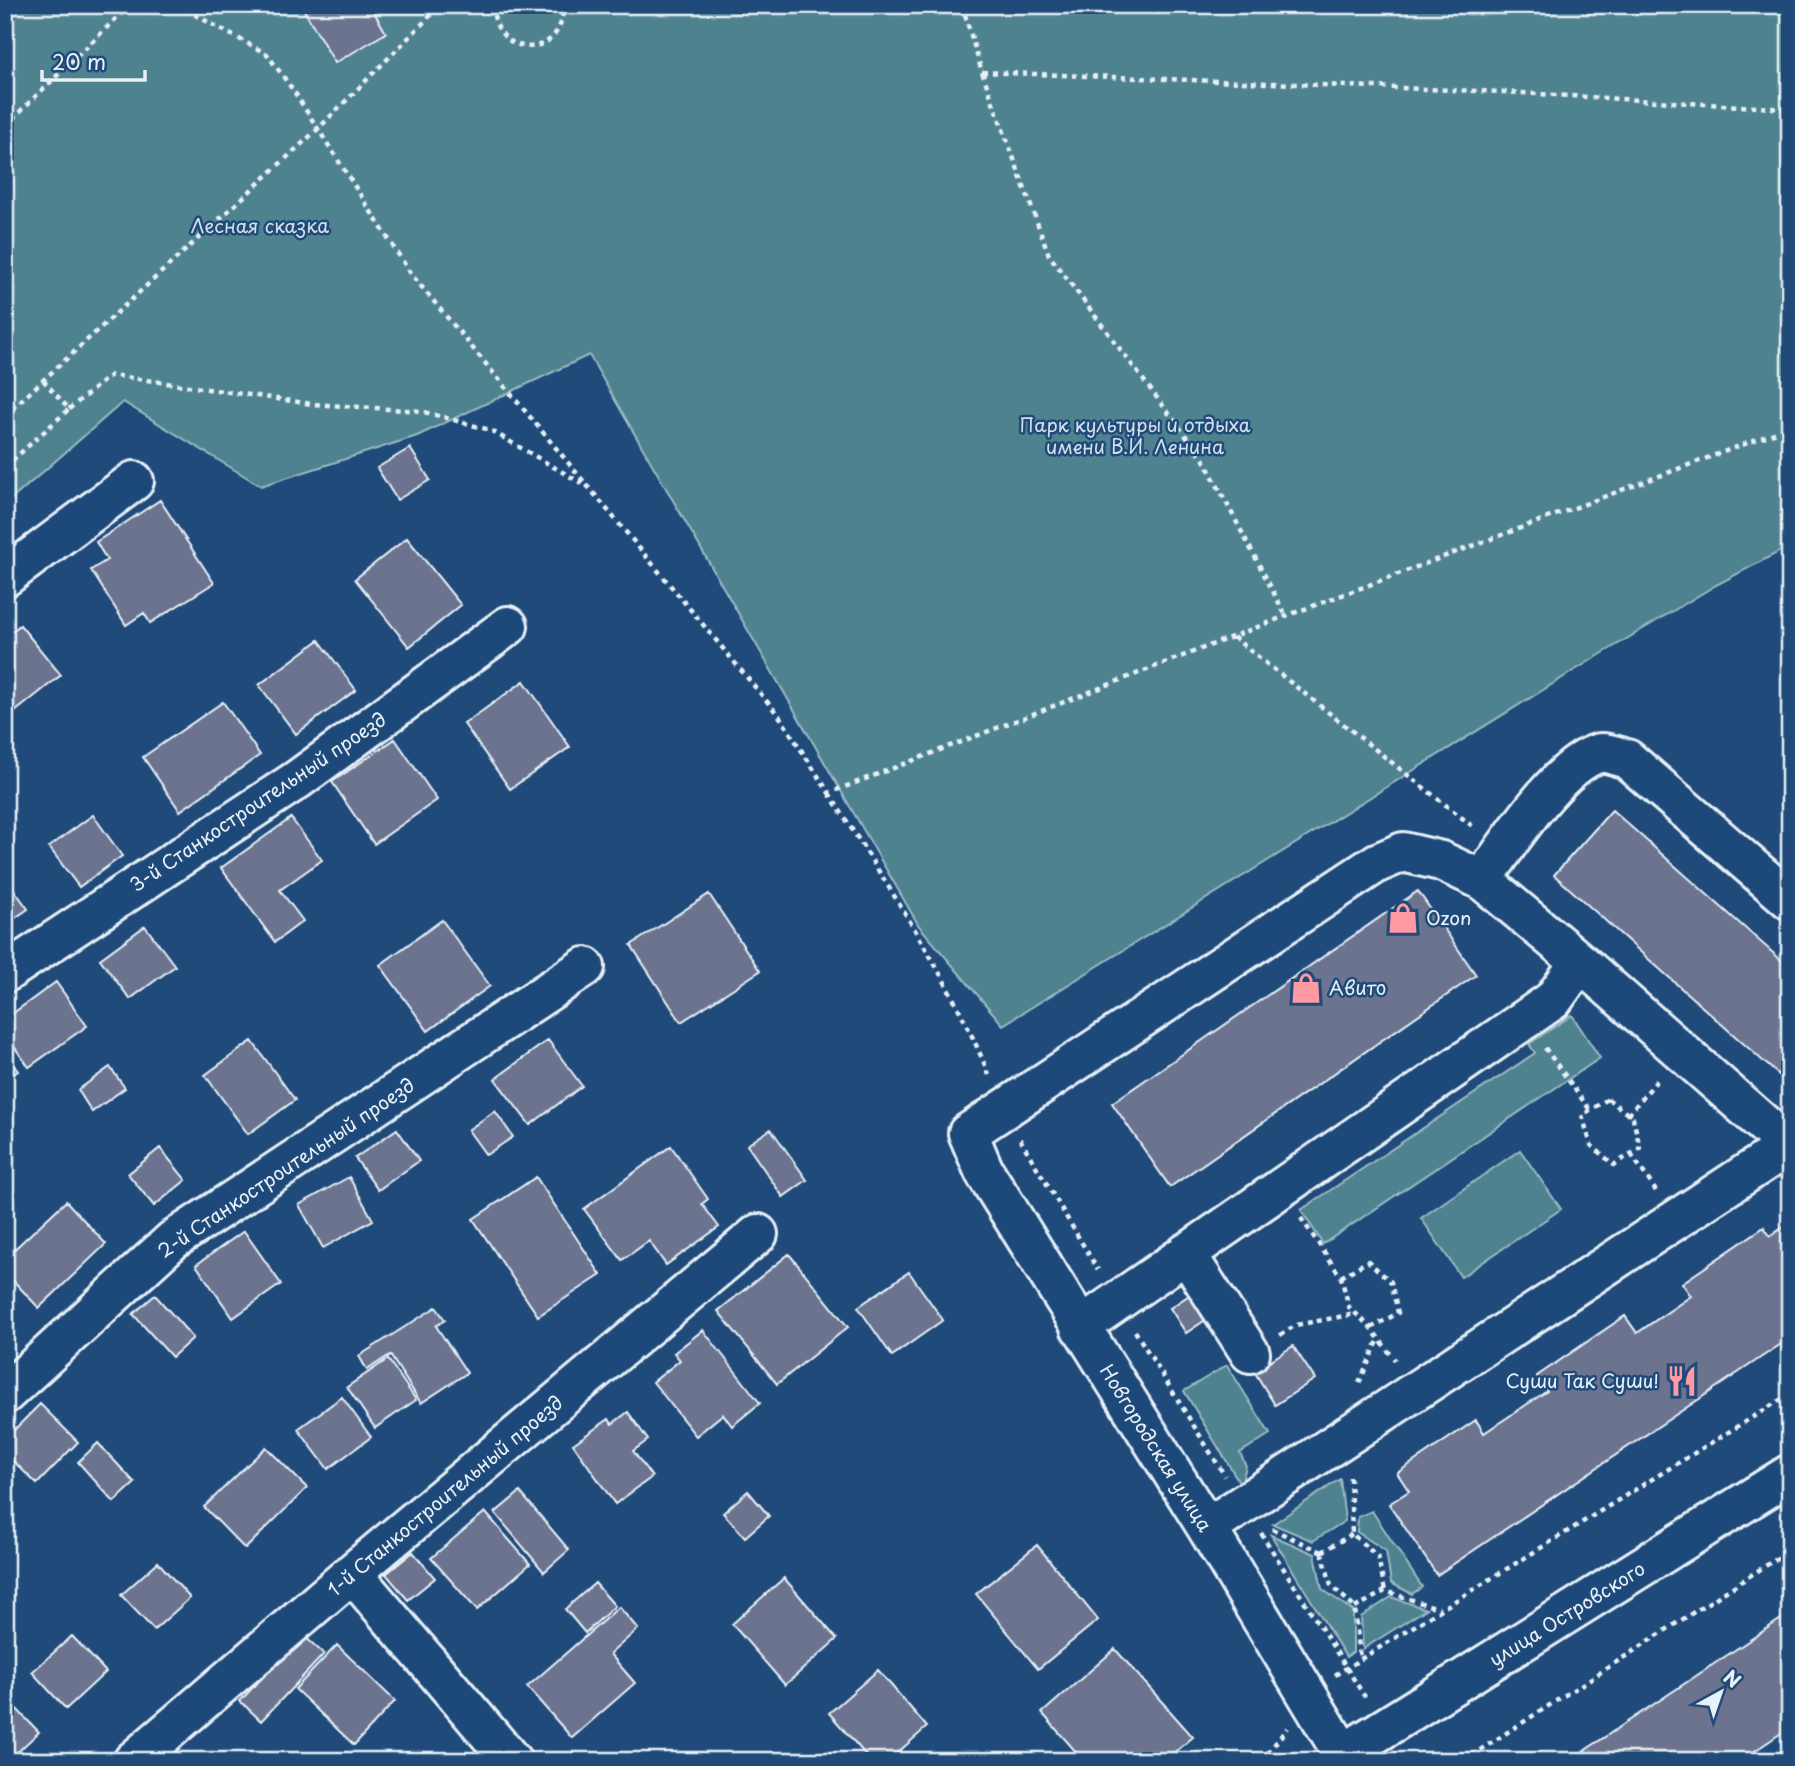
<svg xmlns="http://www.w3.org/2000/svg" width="1795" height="1766" font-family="'Playpen Sans',sans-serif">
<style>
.green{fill:#4f828f;stroke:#9cbac4;stroke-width:2}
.building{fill:#6c738e;stroke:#e8f1f8;stroke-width:2}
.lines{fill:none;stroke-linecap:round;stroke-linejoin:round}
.minor-casing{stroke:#e8f1f8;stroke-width:44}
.path{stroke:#e8f1f8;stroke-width:4.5;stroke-dasharray:5 5;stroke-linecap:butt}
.minor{stroke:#1f4a7a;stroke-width:38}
.labels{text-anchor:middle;stroke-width:5;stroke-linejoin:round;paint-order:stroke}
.park-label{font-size:19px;fill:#d1e0e8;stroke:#1f4a7a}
.street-label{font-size:19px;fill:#e8f1f8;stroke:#1f4a7a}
.poi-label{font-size:19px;fill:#e8f1f8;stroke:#1f4a7a;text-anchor:start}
</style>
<rect width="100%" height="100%" fill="#1f4a7a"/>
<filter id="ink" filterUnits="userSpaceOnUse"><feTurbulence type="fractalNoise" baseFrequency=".0143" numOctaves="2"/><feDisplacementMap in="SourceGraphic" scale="14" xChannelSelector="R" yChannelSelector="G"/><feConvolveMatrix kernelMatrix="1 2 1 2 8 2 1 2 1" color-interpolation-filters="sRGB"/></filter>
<g filter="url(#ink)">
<path class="green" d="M5,5h1785v541l-74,39 -136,82 -577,358 -84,-99 -330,-571 -172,81 -156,50 -138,-84 -118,103z
M1572,1015l28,43 -277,186 -22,-34 234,-157 -6,-9z
M1520,1150l41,59 -100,68 -40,-59z
M1227,1365l43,69 -30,19 6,13 -5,19 -57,-94z
M1340,1479l5,42 -32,20 -40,-17z
M1372,1511l50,76 -10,7 -21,-11 -5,-32 -29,-19 1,-15z
M1271,1535l44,19 7,35 31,22v41l-7,5z
M1391,1597l35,12 -63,40 -2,-32z"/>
<path class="building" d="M301,5h69l16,28 -51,30z
M410,448l20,32 -33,20 -20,-32z
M160,500l54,83 -64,40 -6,-10 -18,12 -35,-55 16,-10 -11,-18z
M407,538l54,67 -52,42 -54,-68z
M20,625l41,50 -56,45v-83z
M319,640l37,50 -60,44 -37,-49z
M524,681l46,66 -60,42 -46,-65z
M223,702l37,53 -80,56 -37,-54z
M395,739l42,61 -63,44 -42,-62z
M1612,810l178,158v117l-236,-210z
M93,815l29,41 -43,31 -30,-40z
M291,818l31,42 -42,30 23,31 -28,21 -54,-74z
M5,877l23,32 -23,16z
M1418,891l58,84 -306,212 -58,-84z
M709,894l51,77 -79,51 -50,-77z
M442,920l48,66 -62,45 -48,-66z
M145,926l30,40 -45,33 -30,-40z
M56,982l31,44 -58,41 -24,-33v-15z
M548,1040l34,46 -52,39 -35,-46z
M252,1041l43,59 -47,34 -43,-59z
M5,1054l13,17 -13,9z
M110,1067l15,21 -33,24 -14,-22z
M495,1111l18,26 -27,18 -18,-25z
M397,1129l22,32 -41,29 -23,-32z
M771,1129l36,51 -24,17 -36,-52z
M671,1146l37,53 -6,5 17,23 -53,38 -17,-24 -27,19 -38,-51z
M160,1148l26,32 -32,26 -26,-32z
M349,1177l24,43 -50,28 -24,-43z
M536,1177l65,98 -63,41 -65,-97z
M66,1201l40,43 -67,64 -34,-36v-14z
M1790,1223v115l-353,237 -48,-71 20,-13 -12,-18 79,-53 8,13 63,-42 -10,-15 88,-60 12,17 54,-37 -9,-13 82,-56 6,9z
M244,1231l37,53 -48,34 -37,-53z
M789,1254l59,73 -71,57 -59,-73z
M909,1272l34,48 -51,36 -34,-49z
M1191,1294l16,25 -21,14 -16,-25z
M155,1295l38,43 -21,19 -39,-43z
M436,1307l9,13 -9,6 31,47 -46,30 -31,-48 -23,15 -8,-14z
M703,1330l57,73 -28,23 -9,-12 -27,22 -43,-54 27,-22 -6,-7z
M1293,1346l22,33 -40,26 -21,-34z
M388,1359l28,41 -41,28 -28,-41z
M342,1397l29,40 -43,32 -30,-40z
M40,1404l38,38 -41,42 -32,-31v-14z
M628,1412l20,28 -15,11 19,26 -37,27 -42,-60 36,-25 3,5z
M98,1443l37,40 -21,19 -36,-40z
M266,1447l41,41 -62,61 -41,-42z
M748,1491l21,25 -24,21 -22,-24z
M520,1492l49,58 -25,22 -49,-59z
M485,1512l45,52 -53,46 -46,-52z
M1037,1545l61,75 -60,49 -62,-75z
M413,1552l22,26 -27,22 -22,-26z
M158,1562l32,36 -36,32 -33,-35z
M784,1578l53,61 -52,46 -53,-61z
M595,1583l20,23 -30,27 -20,-24z
M619,1607l19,22 -28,25 25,29 -63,55 -45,-51z
M1790,1613v114l-50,34h-171z
M303,1635l21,19 -63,67 -21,-20z
M72,1636l34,36 -40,37 -34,-37z
M337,1645l58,56 -41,44 -59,-56z
M1115,1649l78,88 -28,24h-81l-42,-48z
M878,1670l49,57 -39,34h-17l-42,-48z
M5,1697l34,35 -31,29h-3z"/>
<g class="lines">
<defs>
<path id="minor" d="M5,577l129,-96
M1790,900l-163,-141c-8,-2 -19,-7 -27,-6 -40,9 -93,93 -118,127l98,82 210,185
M5,973l292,-193 211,-154
M1186,1253l64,100
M1080,1327l473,-327 27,-38
M5,1394l168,-154 412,-273
M1207,1528l581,-382
M352,1573l160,188
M1343,1754l447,-280
M133,1761l219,-188 406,-339
M1347,1761l-140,-233 -223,-357 -16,-38 409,-270 26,-11 38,9 41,19"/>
</defs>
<use href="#minor" class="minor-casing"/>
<path class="path" d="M177,5l90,49 28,39 116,181 369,443 49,76 457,-177 504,-189
M493,5c0,55 72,56 70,0
M962,5l20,67 67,183 155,205 82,156
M982,72l522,20 286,17
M5,126l125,-121
M69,409l42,-34 201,29 109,7 69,19 93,54
M5,415l313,-286 123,-124
M5,467l64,-58 -26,-29
M1233,637l243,192
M829,793c58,92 119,181 160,282
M1545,1048l45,62
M1608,1099l25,19 7,30 -26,17 -23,-20 -9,-30z
M1628,1115l31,-37
M1020,1139l78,131
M1631,1154l25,37
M1301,1218l40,59 8,30 22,21 24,32
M1341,1277l27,-16 23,21 7,31 -27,15
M1135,1331l90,145
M1280,1335l16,-10 59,-11
M1359,1383l20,-44
M1350,1477l2,57 26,23 7,34
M1272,1529l50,23
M1261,1533l104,164
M1322,1552l9,33 24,23 5,51
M1322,1552l30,-18
M1355,1608l30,-17 55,18
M1335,1675l455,-281
M1262,1761l25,-33
M1463,1761l327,-211"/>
<use href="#minor" class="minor"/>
</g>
</g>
<defs>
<symbol id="shop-bare" viewBox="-9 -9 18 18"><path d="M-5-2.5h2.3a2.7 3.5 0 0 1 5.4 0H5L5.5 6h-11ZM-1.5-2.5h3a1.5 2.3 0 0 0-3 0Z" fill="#ff9aa2" stroke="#1f4a7a" stroke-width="2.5" paint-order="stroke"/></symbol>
<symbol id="restaurant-bare" viewBox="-9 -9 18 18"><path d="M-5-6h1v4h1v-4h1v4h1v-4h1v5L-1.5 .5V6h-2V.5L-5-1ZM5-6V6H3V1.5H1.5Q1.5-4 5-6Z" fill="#ff9aa2" stroke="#1f4a7a" stroke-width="2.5" paint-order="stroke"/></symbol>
</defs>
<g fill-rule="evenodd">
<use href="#shop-bare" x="1381" y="896" width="44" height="44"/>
<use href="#shop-bare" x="1284" y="966" width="44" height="44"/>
<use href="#restaurant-bare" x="1660" y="1359" width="44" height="44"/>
</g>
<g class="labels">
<g class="park-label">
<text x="260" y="233">Лесная сказка</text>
<text x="1135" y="432">Парк культуры и отдыха<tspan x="1135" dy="22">имени В.И. Ленина</tspan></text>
</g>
<g class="street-label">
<text transform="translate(258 802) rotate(-34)" y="7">3-й Станкостроительный проезд</text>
<text transform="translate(286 1168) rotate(-34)" y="7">2-й Станкостроительный проезд</text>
<text transform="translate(1156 1448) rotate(58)" y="7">Новгородская улица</text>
<text transform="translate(445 1496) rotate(-40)" y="7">1-й Станкостроительный проезд</text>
<text transform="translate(1567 1614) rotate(-32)" y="7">улица Островского</text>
</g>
<g class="poi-label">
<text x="1426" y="925">Ozon</text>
<text x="1329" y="995">Авито</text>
<text x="1659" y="1388" text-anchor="end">Суши Так Суши!</text>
</g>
</g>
<rect width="1795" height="1766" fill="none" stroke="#1f4a7a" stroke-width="28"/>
<rect x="14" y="14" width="1767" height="1738" fill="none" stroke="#e8f1f8" stroke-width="2.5" filter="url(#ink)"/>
<g transform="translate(1721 1692) rotate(40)" stroke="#1f4a7a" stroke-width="5" paint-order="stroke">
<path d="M0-5L12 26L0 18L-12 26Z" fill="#e8f1f8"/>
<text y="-10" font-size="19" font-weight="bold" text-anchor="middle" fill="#e8f1f8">N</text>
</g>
<path d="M42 70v10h103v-10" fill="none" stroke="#e8f1f8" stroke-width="3.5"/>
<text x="52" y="70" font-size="21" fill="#e8f1f8" stroke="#1f4a7a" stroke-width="5" paint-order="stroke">20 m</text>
</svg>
